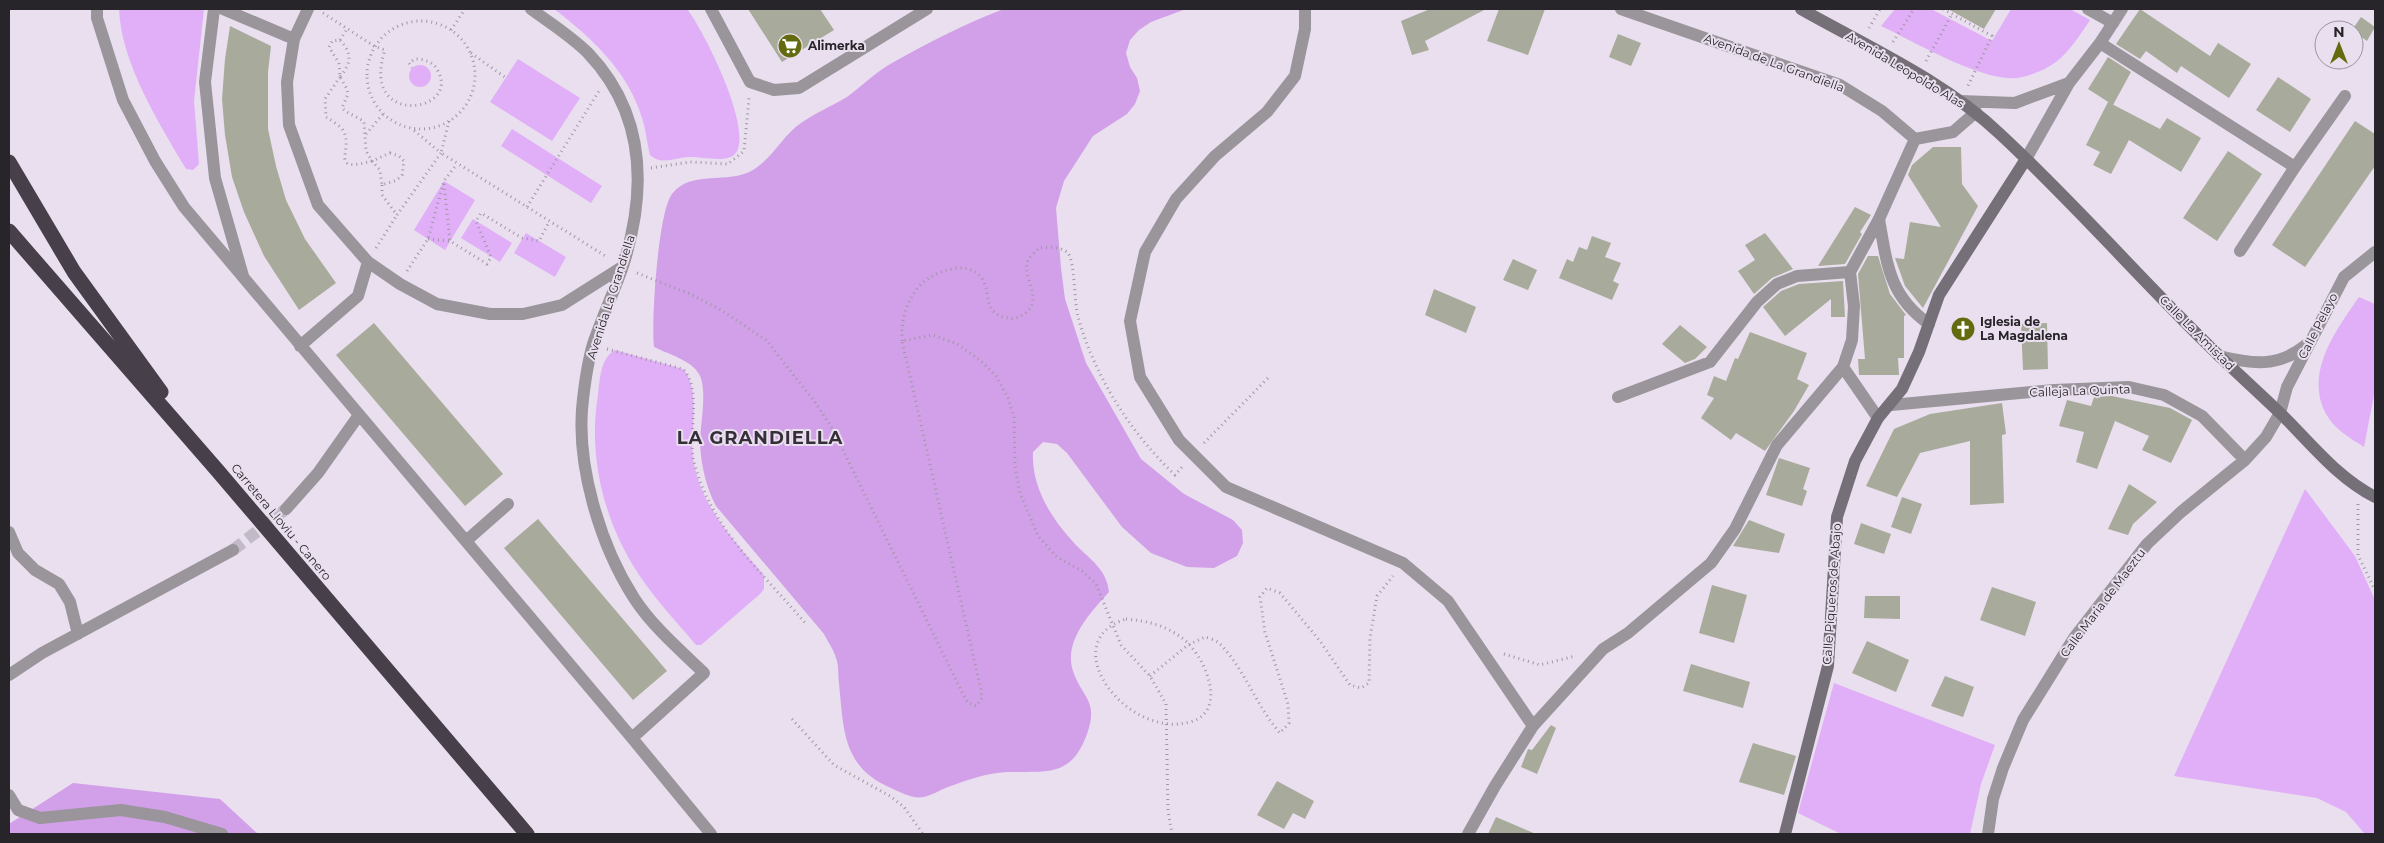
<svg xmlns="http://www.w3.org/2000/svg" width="2384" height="843" font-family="Montserrat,sans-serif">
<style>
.green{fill:#e1aff7}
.forest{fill:#d29fe9}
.building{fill:#a8ab9b}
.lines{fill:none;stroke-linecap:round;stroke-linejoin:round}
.street-tunnel{stroke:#c2bac7;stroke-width:12;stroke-dasharray:12 6;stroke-linecap:butt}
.path{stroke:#9f98a3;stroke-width:3;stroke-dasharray:1 4;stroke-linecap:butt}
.lane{stroke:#99959b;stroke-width:12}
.street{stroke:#99959b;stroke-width:12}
.secondary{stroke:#756f78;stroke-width:12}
.highway{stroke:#473f4a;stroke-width:15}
.labels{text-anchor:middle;stroke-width:4;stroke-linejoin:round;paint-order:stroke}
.poi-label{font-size:12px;font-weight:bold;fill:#28252a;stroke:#e9dfee;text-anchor:start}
.street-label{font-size:12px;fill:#28252a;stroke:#e9dfee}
.district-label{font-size:18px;font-weight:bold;letter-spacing:1px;fill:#362f3a;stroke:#e9dfee}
</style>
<rect width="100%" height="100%" fill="#e9dfee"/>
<path class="green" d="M119,9h85l-10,92 5,63 -6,6 -7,-1c-27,-46 -65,-106 -67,-160z
M554,9h133c16,20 68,122 48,145 -8,9 -33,3 -45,3 -13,0 -29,9 -40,-2 -3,-12 -4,-25 -8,-37 -14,-47 -51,-81 -88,-109z
M1895,9h36l61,32 19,-32h59l20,11c-10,15 -20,31 -34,42 -11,8 -26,14 -39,16 -35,4 -104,-37 -136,-52z
M518,59l62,39 -28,43 -62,-39z
M409 76a11 11 0 1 1 22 0a11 11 0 1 1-22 0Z
M512,129l90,57 -11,17 -90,-57z
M444,181l31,19 -30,50 -31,-20z
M473,219l39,24 -12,19 -39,-24z
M526,233l40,24 -11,20 -41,-24z
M2359,297l16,7v86l-11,57c-14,-9 -30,-18 -38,-33 -22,-41 10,-84 33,-117z
M615,350l68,19c18,19 7,64 10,89 7,48 41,83 71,117v14l-4,5 -59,51h-5c-21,-25 -45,-50 -62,-78 -31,-50 -46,-113 -36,-172 2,-16 2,-36 17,-45z
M2305,489l50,67 20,44v234h-10l-19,-22 -29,-14 -143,-22z
M1834,683l161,62 -14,39 -11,50h-129l-43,-21z"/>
<path class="forest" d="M1004,9h182l-35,13 -12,8 -9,10 -4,13 4,14 7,11 3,13 -5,13 -8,10 -34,22 -29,45 -8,27 5,60 4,31 21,64 55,96 43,35 49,26 9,10 1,13 -6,13 -23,12 -27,-1 -36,-14 -29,-26 -55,-74 -10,-9 -14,-2 -10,10c-2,37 21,71 47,97 14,13 27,23 29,43 -18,20 -46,49 -36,79 9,27 26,29 14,63 -16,44 -40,37 -80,38 -20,1 -40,8 -59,15 -8,3 -16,8 -24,10 -12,2 -22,-4 -33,-9 -49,-21 -47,-58 -52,-104 -1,-8 0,-19 -3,-26 -2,-8 -8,-16 -12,-24l-108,-128c-10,-19 -15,-41 -16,-63 0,-17 8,-54 -1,-69 -8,-14 -31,-20 -45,-27 -3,-25 4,-135 18,-153 19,-25 56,-9 81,-24 20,-12 29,-34 48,-47 14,-10 31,-17 46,-26 15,-11 29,-25 45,-34 36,-20 74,-40 112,-54z
M73,783l147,16 38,35h-249v-10z"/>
<path class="building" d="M748,9h72l14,21 -52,32z
M1430,9h56l-61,32 4,9 -17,5 -11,-34z
M1499,9h46l-17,46 -41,-14z
M1948,9h48l-12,20z
M2140,9l70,47 8,-13 33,21 -22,34 -48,-32 -4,7 -31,-22 -6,8 -24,-15z
M2361,17l14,10 -8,14 -15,-11z
M230,26l41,20 -3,26v57l8,37 10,34 19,39 31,44 -37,27 -35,-54 -20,-44 -12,-35 -7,-42 -3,-36 3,-40z
M1618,34l23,9 -10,23 -22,-9z
M2108,57l23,15 -18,33 -25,-16z
M2278,77l33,22 -21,33 -34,-22z
M2108,102l52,27 7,-11 34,20 -20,34 -52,-32 -18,34 -18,-9 7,-13 -14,-7z
M2355,121l20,13v32l-70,101 -33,-22z
M1933,147h28l1,37 16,22 -55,102 -18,-22 -10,-28 9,1 6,-37 31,5 -33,-52 4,-10z
M2228,151l34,23 -45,67 -34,-23z
M1855,207l16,8 -11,17 2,2 -17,30 -27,2z
M1765,233l28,36 -21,9 -18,16 -16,-23 17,-11 -10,-15z
M1592,236l19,7 -6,14 16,6 -8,18 6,3 -7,16 -53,-22 8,-19 6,3 6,-15 8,3z
M1868,256h10l12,38 16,21 -2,1v42h-6l1,17h-40l-1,-16h7l-7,-85z
M1513,259l24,11 -9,20 -25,-10z
M1843,281l2,36h-14v-18l-46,37 -22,-29 18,-16 18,-7z
M1434,289l42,18 -10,26 -41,-18z
M374,323l129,151 -38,32 -129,-151z
M2047,323l1,46 -25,1 -2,-46z
M1680,325l27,22 -12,12 -10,4 -23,-19z
M1750,332l57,21 -10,26 12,6 -15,26 -29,40 -29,-18 -5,7 -30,-22 13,-20 -7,-3 7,-19 12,5 9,-23 3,1z
M2112,396l58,12 22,12 -21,43 -29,-13 7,-14 -34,-15 -18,48 -21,-7 8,-30 -25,-6 8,-26 24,6 3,-9z
M2002,403l4,31 -4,1 2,68 -34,2v-64l-50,12 -23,44 -31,-11 28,-57 36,-15z
M1779,458l31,10 -7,21 4,2 -5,15 -36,-11z
M2129,484l28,18 -24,22 -5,11 -20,-6z
M1902,497l20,7 -11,30 -20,-7z
M538,519l129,152 -34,29 -129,-152z
M1749,520l36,14 -6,19 -46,-7z
M1861,523l30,11 -7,20 -30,-10z
M1712,585l35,10 -13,48 -35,-10z
M1992,587l44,15 -11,34 -45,-16z
M1865,596h35v23l-36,-1z
M1867,641l42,19 -13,32 -44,-19z
M1691,664l59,18 -7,26 -60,-17z
M1945,676l29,11 -11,30 -32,-11z
M1551,725l5,3 -19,46 -16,-7 7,-18 4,1z
M1753,743l43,13 -12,39 -45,-13z
M1277,781l37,20 -9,18 -12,-6 -9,16 -27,-14z
M1496,817l40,17h-48z"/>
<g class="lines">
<path class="street-tunnel" d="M233,550l53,-41"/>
<path class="path" d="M1943,9l49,27 -24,50
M323,13l51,33 11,4c-26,78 76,63 53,21 -4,-9 -14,-12 -23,-12l-6,4 3,5
M367 75a54 54 0 1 1 108 0a54 54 0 1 1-108 0Z
M1869,28l11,-19
M451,30l14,-21
M340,40l7,-11
M1893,42l21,-33
M471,53l35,25
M1926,61l26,-47
M340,77l-15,22 1,18c6,4 15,9 18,15 9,20 -16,41 28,29l-6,-10 -2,-29c-7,-6 -15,-7 -22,-14l6,-14 -1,-5 -7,-12 -1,-14 -10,-16 3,-6 8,-1c13,14 11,23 0,37
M449,121l-8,32 166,104
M366,134l17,-20
M390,153l9,3 5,5 -2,14 -5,5 -15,5 -2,-15 -8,-9z
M651,168l39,-6 38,2 16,-13 5,-53
M444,184l6,57
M382,185v10l15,20 44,-62 -30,-25
M527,207l72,-116
M428,239l22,2 37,23 4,-7 -15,-36 5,-8 41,25 17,3 10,-19
M376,248l21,-33
M407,271l21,-32 16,-58 13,-17
M637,273l53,21 31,16 45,30 49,62 17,26 130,264 6,11 8,3 6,-8 -1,-8 -79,-349 31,-6 24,9 24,17 15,15 12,22 6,19 1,49 5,27 18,43 19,21 25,14 14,13 25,61 29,31 16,28 2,107 4,23
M902,341c-1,-21 3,-34 14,-51 11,-16 48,-32 64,-14 12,13 2,35 23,41 7,2 12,2 18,-1 27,-15 -1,-38 7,-56 2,-4 8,-8 11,-12 9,-1 21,-2 29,5 7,9 6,49 10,64 17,60 52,115 97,158l7,-8
M607,349l76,20c20,21 4,65 11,93 17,67 68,110 112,162
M1204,443l65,-66
M2358,504v51l17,35
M1126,619c21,2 39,6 56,19 22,16 48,73 8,84 -63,18 -137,-80 -64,-103z
M1504,654l36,11 35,-9
M1150,676l38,-31 17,-8c4,1 10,3 14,6 26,26 37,63 61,90l9,-10 -1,-19 -23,-72 -5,-35 7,-9 13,5 40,48 30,44 11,3 8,-5 1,-45 7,-42 16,-20
M792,719l42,46 56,31 14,11 19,27"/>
<path class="lane" d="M2088,9l25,14"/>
<path class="street" d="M97,9v9l26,82 32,61 29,46 448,531 79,96
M214,9l-9,73 10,96 28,98
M223,9l71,30
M308,9l-14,30 -7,43 2,43 29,80 50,57 32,22 37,20 53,10h33l39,-9 60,-38
M531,9c19,14 40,27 57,44 58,61 59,137 35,213 -9,26 -21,51 -30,78 -5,17 -8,38 -10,55 -8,64 17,146 51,199 18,28 46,52 70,75l-72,65
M711,9l39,73 24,8 25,-2 128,-79
M1305,9v20l-10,47 -28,36 -52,44 -39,43 -31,53 -15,69 10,56 39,63 47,47 177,76 45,38 85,125
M1621,9l219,76 42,26 33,28
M2100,43l195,124
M1960,101l55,2 54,-20
M1915,139l38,-7 23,-20
M2026,159l43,-76 31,-40 22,-34
M1879,219c8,45 10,77 50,105
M2240,251l55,-84 50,-71
M300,346l58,-50 10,-34
M2219,356c33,8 59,12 87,-11
M1843,367l35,51
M1618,397l92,-35 47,-60 20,-18 20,-8 53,-4
M1891,405l163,-15 75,-3 35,8 38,21 43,44
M286,509l32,-36 41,-58
M9,532l9,21 17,17 24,14 11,18 8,32
M466,541l42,-37
M9,675l33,-22 191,-103
M9,795l9,15 22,8 81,-8 44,7 57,17
M1468,834l27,-48 38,-60 70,-77 25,-16 83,-70 24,-34 42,-84 66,-78 9,-27 2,-34 -4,-34 29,-53 36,-80
M1988,834l5,-35 10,-31 20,-48 51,-82 73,-94 34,-32 64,-52 21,-23 14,-24 7,-26 57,-110 31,-25"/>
<path class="secondary" d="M1801,9c67,38 142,71 199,125 71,66 135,139 204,207 24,24 50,47 75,71 31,30 57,65 96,85
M1785,834l43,-168 9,-149 18,-56 23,-43 24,-29 17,-37 20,-57 87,-136"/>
<path class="highway" d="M9,162l65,110 87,120
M9,231l208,239 310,364"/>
</g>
<defs>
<symbol id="supermarket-disc" viewBox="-11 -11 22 22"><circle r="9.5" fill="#646a0e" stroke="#e9dfee"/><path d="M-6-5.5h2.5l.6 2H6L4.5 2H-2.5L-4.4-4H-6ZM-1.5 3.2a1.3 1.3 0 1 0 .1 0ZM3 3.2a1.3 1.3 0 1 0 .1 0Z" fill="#fff"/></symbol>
<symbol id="church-disc" viewBox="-11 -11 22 22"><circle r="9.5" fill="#646a0e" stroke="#e9dfee"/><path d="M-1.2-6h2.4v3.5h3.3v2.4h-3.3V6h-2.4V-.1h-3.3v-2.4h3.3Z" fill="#fff"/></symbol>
</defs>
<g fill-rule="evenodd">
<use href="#supermarket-disc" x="776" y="32" width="28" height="28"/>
<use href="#church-disc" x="1949" y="315" width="28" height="28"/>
</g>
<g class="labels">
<g class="poi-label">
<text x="808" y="50">Alimerka</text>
<text x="1980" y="326">Iglesia de<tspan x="1980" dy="14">La Magdalena</tspan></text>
</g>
<g class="street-label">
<text transform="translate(1774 63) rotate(20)" y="4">Avenida de La Grandiella</text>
<text transform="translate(1905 70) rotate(31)" y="4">Avenida Leopoldo Alas</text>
<text transform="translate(611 297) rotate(-72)" y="4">Avenida La Grandiella</text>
<text transform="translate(2318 326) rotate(-63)" y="4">Calle Pelayo</text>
<text transform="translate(2197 333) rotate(45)" y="4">Calle La Amistad</text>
<text transform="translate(2080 391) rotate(-2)" y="4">Calleja La Quinta</text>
<text transform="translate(281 522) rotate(50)" y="4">Carretera Lloviu - Canero</text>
<text transform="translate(1832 594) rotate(-86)" y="4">Calle Piqueros de Abajo</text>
<text transform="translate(2103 603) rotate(-53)" y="4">Calle Maria de Maeztu</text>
</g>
<g class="district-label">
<text x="760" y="444">LA GRANDIELLA</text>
</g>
</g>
<rect width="2384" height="843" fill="none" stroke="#28252a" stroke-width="20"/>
<g transform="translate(2339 45)"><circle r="24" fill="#e9dfee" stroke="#9c95a0"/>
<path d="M0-4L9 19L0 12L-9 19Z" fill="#646a0e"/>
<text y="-8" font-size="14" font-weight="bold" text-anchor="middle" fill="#28252a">N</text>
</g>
</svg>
